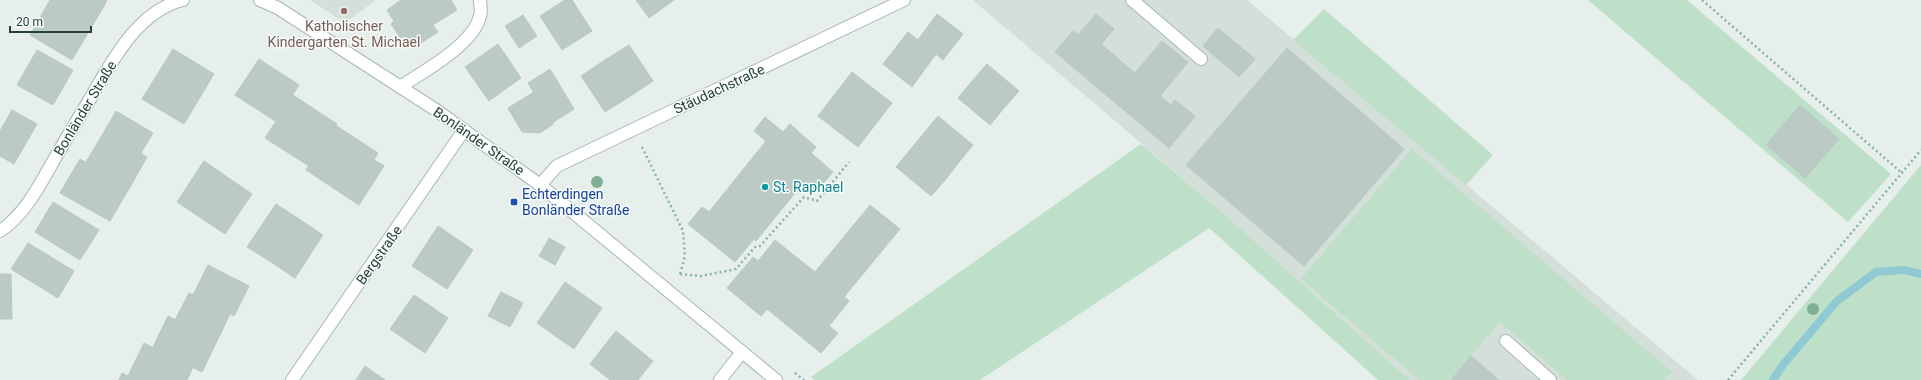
<svg xmlns="http://www.w3.org/2000/svg" width="1921" height="380" font-family="Roboto,sans-serif">
<style>
.built{fill:#d4dfda}
.green{fill:#bfe0c8}
.lines{fill:none;stroke-linecap:round;stroke-linejoin:round}
.stream{stroke:#8ec9d4;stroke-width:8}
.building{fill:#bbcac4;stroke:#b8c9c2}
.service-casing{stroke:#a8b8b2;stroke-width:14}
.minor-casing{stroke:#a8b8b2;stroke-width:14}
.tertiary-casing{stroke:#a8b8b2;stroke-width:14}
.path{stroke:#86b3a5;stroke-width:2.5;stroke-dasharray:2 3;stroke-linecap:butt}
.service{stroke:#fff;stroke-width:12}
.minor{stroke:#fff;stroke-width:12}
.tertiary{stroke:#fff;stroke-width:12}
.tree{fill:#80af93}
.education-dot{fill:#8d6e63;stroke:#f7fbf9;stroke-width:1.5}
.culture-dot{fill:#0f9aa8;stroke:#f7fbf9;stroke-width:1.5}
.transit-dot{fill:#1a4fb4;stroke:#f7fbf9;stroke-width:1.5}
.labels{text-anchor:middle;stroke-width:3;stroke-linejoin:round;paint-order:stroke}
.education-label{font-size:14px;fill:#785e54;stroke:#f7fbf9}
.street-label{font-size:14px;fill:#24423a;stroke:#f7fbf9}
.culture-label{font-size:14px;fill:#0d838f;stroke:#f7fbf9;text-anchor:start}
.transit-label{font-size:14px;fill:#164399;stroke:#f7fbf9;text-anchor:start}
</style>
<rect width="100%" height="100%" fill="#e6efeb"/>
<path class="built" d="M310,0h66l-31,23z
M973,0h274l451,380h-288l-187,-167z"/>
<path class="green" d="M1588,0h99l204,174 -43,48z
M1324,9l169,146 -27,30 -173,-145z
M1141,144l82,69 187,167h-32l-169,-152 -229,152h-165l-4,-3z
M1412,149l260,223 -7,8h-98l-67,-58 -50,58h-31l-118,-101z
M1921,165v215h-180z"/>
<g class="lines">
<path class="stream" d="M1773,380l9,-14 55,-65 39,-29 29,-2 16,4"/>
</g>
<path class="building" d="M50,0h44l10,6 -32,54 -42,-25z
M94,0h13l-3,6z
M401,0h50l6,10 -24,15 5,7 -25,16 -8,-12 -4,3 -10,-15 3,-3 -7,-11z
M565,0h7l20,31 -30,19 -22,-34z
M636,0h38l-25,18z
M937,14l26,20 -20,26 -7,-6 -24,33 -29,-23 25,-32 10,8z
M1096,14l18,15 -13,15 34,29 27,-32 26,21 -28,34 11,9 4,-5 20,16 -26,32 -114,-96 18,-21 5,4z
M523,15l14,21 -18,12 -14,-22z
M1218,28l37,31 -16,18 -36,-31z
M498,44l23,34 -32,23 -24,-34z
M629,45l24,36 -24,16 -24,-37z
M1287,48l117,101 -100,117 -118,-101z
M173,49l41,25 -30,50 -42,-25z
M37,50l36,20 -20,35 -36,-20z
M259,59l40,26 -24,36 -40,-26z
M605,60l24,37 -24,15 -24,-36z
M987,64l32,27 -15,17 -32,-27z
M550,69l24,40 -22,14 -24,-40z
M852,72l40,31 -34,44 -40,-31z
M972,81l32,27 -14,17 -32,-27z
M534,92l19,32 -13,9 -18,-1 -14,-24z
M293,95l44,29 -28,42 -44,-28z
M1800,105l39,34 -34,39 -39,-33z
M12,110l25,14 -23,40 -14,-8v-25z
M116,111l37,22 -12,20 -37,-21z
M938,116l35,29 -14,17 -35,-29z
M765,117l18,15 7,-8 26,23 -5,6 22,19 -17,20 -12,-10 -48,59 -2,-2 -19,23 -47,-38 14,-17 7,5 57,-71 -12,-10z
M335,125l43,28 -4,7 10,6 -25,39 -53,-35z
M104,132l43,25 -17,30 -44,-25z
M924,133l35,29 -13,17 -36,-29z
M910,150l36,29 -15,17 -35,-29z
M80,159l50,28 -20,34 -50,-28z
M204,161l48,33 -27,40 -48,-32z
M53,202l46,28 -19,30 -45,-28z
M276,204l23,15 -28,43 -24,-15z
M870,205l30,24 -56,68 5,4 -20,25 9,7 -17,20 -54,-44 -6,7 -34,-28 26,-31 5,4 17,-21 40,32z
M299,219l24,16 -28,43 -24,-16z
M438,226l35,24 -26,39 -35,-23z
M549,238l16,9 -10,18 -16,-9z
M28,243l46,28 -16,27 -47,-29z
M208,265l41,21 -15,30 -41,-21z
M0,274h11l1,45h-12z
M565,282l37,26 -28,41 -37,-26z
M501,292l22,11 -13,24 -22,-11z
M189,293l41,21 -13,27 -42,-21z
M414,295l34,23 -23,35 -35,-24z
M168,316l49,25 -15,31 -49,-25z
M616,331l37,30 -15,19h-28l-20,-16z
M144,343l49,24 -6,13h-51l-8,-4z
M1471,356l28,24h-48z
M365,366l20,14h-29z
M122,373l14,7h-17z"/>
<g class="lines">
<defs>
<path id="service" d="M1132,0l69,59
M400,87c24,-16 73,-42 80,-71 2,-5 0,-11 0,-16
M1506,341l44,39"/>
<path id="minor" d="M540,185l17,-19 347,-166
M292,380l172,-250
M720,380l22,-28"/>
<path id="tertiary" d="M260,0l18,8 158,102 104,75 236,195
M0,231c23,-15 37,-41 50,-64 13,-23 26,-45 40,-68 21,-36 47,-88 93,-99"/>
</defs>
<use href="#service" class="service-casing"/>
<use href="#minor" class="minor-casing"/>
<use href="#tertiary" class="tertiary-casing"/>
<path class="path" d="M1702,0l200,173
M642,147l41,84 2,25 -5,18
M680,274l21,2 35,-7 19,-22 5,-1 44,-49 13,4 32,-39
M795,373l9,7
M1728,380l193,-230"/>
<use href="#service" class="service"/>
<use href="#minor" class="minor"/>
<use href="#tertiary" class="tertiary"/>
</g>
<g class="tree">
<circle cx="597" cy="182" r="6"/>
<circle cx="1813" cy="309" r="6"/>
</g>
<circle class="education-dot" cx="344" cy="11" r="4"/>
<circle class="culture-dot" cx="765" cy="187" r="4"/>
<rect class="transit-dot" x="510" y="198" width="8" height="8" rx="2"/>
<g class="labels">
<g class="education-label">
<text x="344" y="31">Katholischer<tspan x="344" dy="16">Kindergarten St. Michael</tspan></text>
</g>
<g class="street-label">
<text transform="translate(719 89) rotate(-25)" y="5">Stäudachstraße</text>
<text transform="translate(85 108) rotate(-59)" y="5">Bonländer Straße</text>
<text transform="translate(479 141) rotate(35)" y="5">Bonländer Straße</text>
<text transform="translate(379 255) rotate(-55)" y="5">Bergstraße</text>
</g>
<g class="culture-label">
<text x="773" y="192">St. Raphael</text>
</g>
<g class="transit-label">
<text x="522" y="199">Echterdingen<tspan x="522" dy="16">Bonländer Straße</tspan></text>
</g>
</g>
<path d="M10 26v6h81v-6" fill="none" stroke="#24423a" stroke-width="2"/>
<text x="16" y="26" font-size="12" fill="#24423a" stroke="#f7fbf9" stroke-width="3" paint-order="stroke">20 m</text>
</svg>
